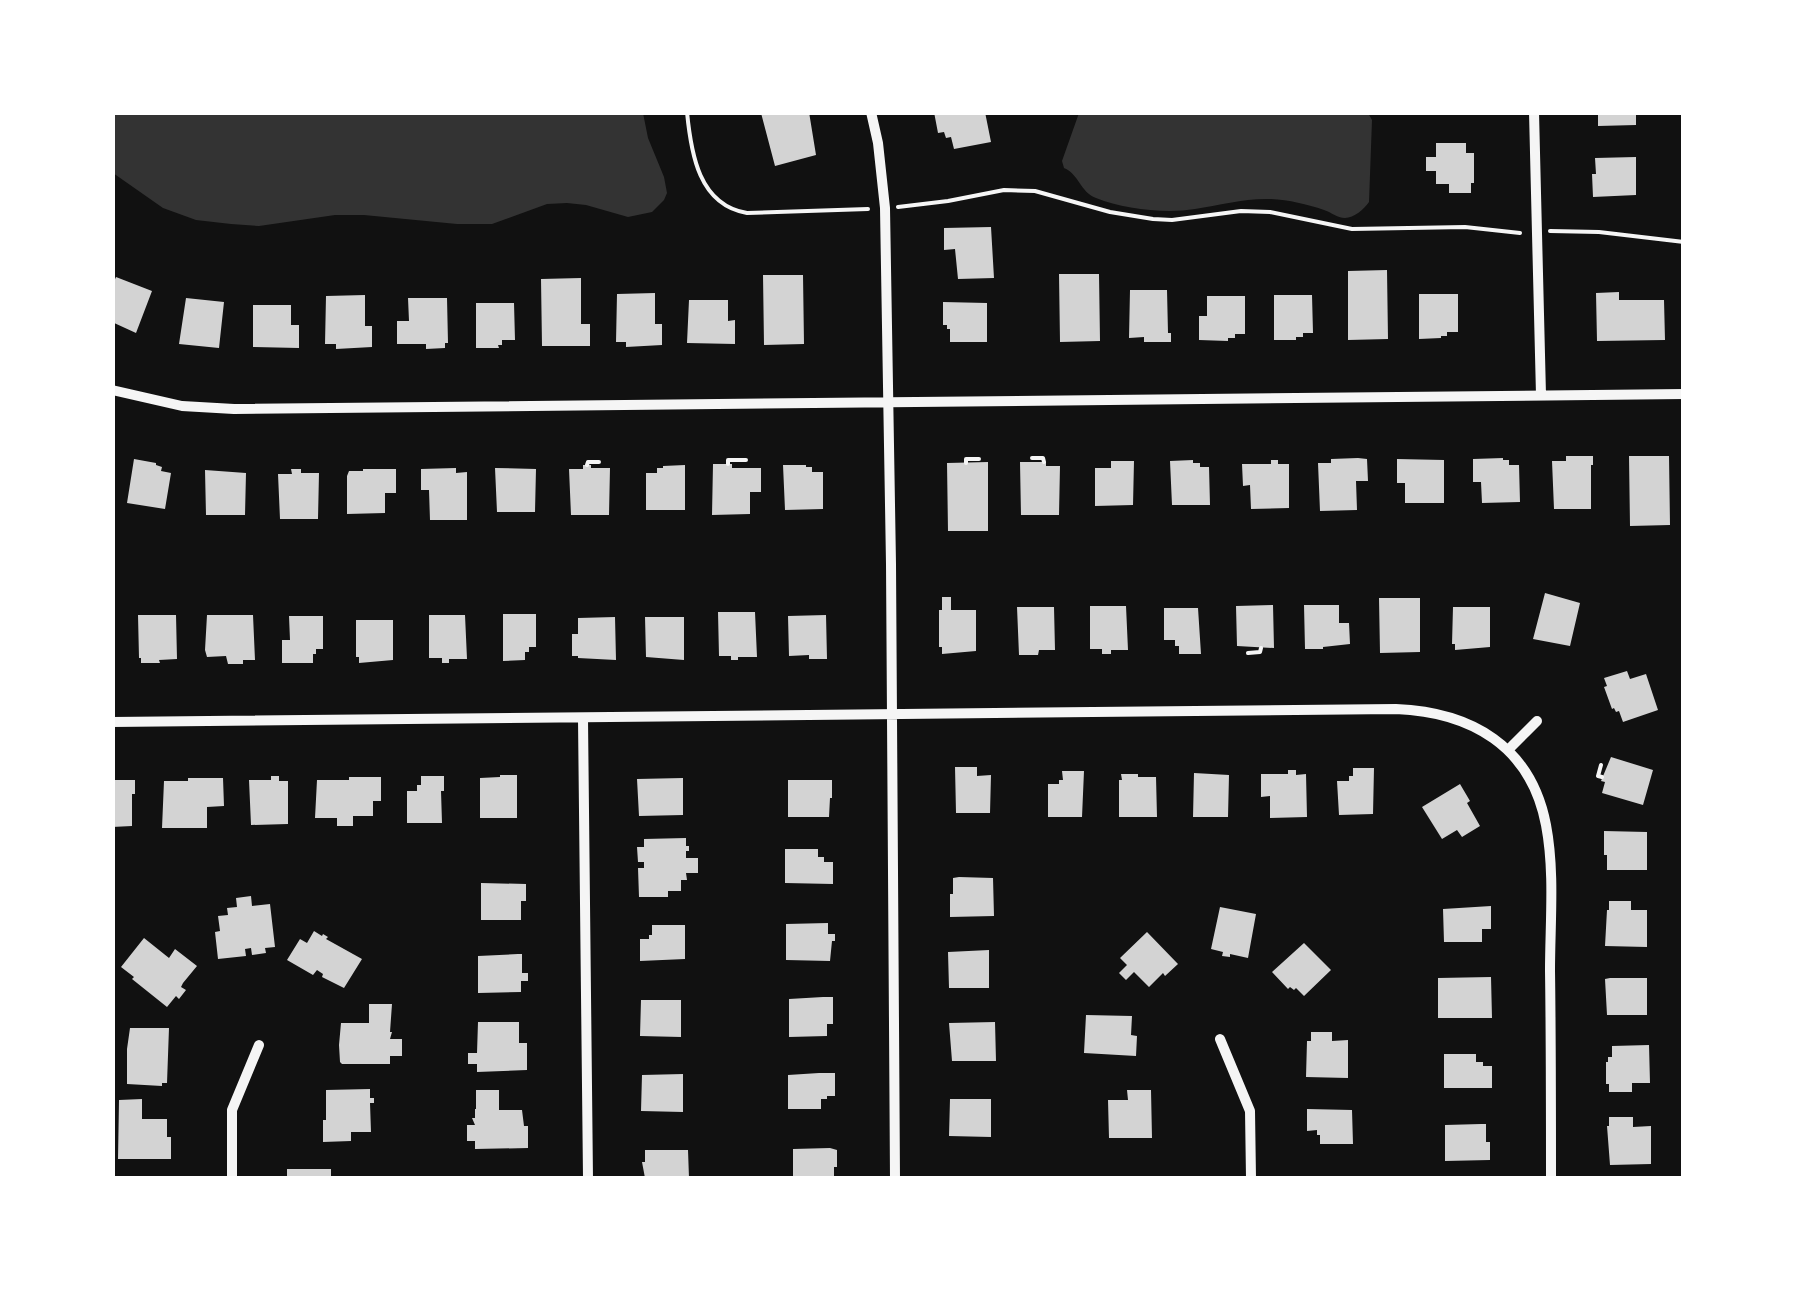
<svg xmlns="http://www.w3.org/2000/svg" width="1796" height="1291" font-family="Barlow,sans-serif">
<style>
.water{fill:#333}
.building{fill:#d3d3d3}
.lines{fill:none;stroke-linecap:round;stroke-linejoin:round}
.path{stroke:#f5f5f5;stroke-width:4}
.minor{stroke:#f5f5f5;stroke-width:10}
</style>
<rect width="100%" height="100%" fill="#111"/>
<path class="water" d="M112,113h531l5,25 16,39 3,16 -3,7 -12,12 -24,5 -42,-12 -19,-2 -20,1 -55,20h-35l-93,-9h-29l-76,11 -28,-2 -35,-4 -33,-12 -50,-35z
M1368,113l4,7 -3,82c-5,7 -15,16 -24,16 -8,0 -14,-6 -21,-8 -17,-6 -35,-10 -53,-11 -26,-1 -51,6 -76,10 -30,5 -71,0 -99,-11 -16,-6 -17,-24 -32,-30l-2,-7 17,-48z"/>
<path class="building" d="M809,112l7,43 -41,11 -14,-53z
M934,112h51l6,30 -37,7 -3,-12 -5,1 -2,-6 -6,1z
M1598,112h38v13l-38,1z
M1436,143h30v10h8v30h-3v10h-22v-9h-13v-13h-10v-14h10z
M1636,157v38l-43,2 -1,-23h4l-1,-16z
M991,227l3,51 -36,1 -3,-30 -11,1v-22z
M1387,270l1,69 -40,1v-69z
M1059,274h40l1,67 -40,1z
M763,275h40l1,69 -40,1z
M116,277l36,14 -16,42 -24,-11v-36z
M581,278v46h9v22h-48l-1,-67z
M1130,290h37l1,43h3v9h-27v-5l-15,1z
M1619,292v8h45l1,40 -68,1 -1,-48z
M655,293v31h7v21l-36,2v-5h-10l1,-48z
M1419,294h39v38h-11v4h-6v2l-22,1z
M365,295v31h7v21l-36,2v-5h-11l1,-48z
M1274,295h38l1,38h-10v4h-7v3h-22z
M1207,296h38v38h-10v4h-7v3l-29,-1v-24h8z
M186,298l38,4 -5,46 -40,-4z
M408,298h39l1,45h-3v5l-19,1v-5h-29v-23h12z
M689,300h39v21l7,-1v24l-48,-1z
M943,302l44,1v39h-37v-13h-3v-4h-4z
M476,303h38l1,37h-13v5h-4l1,3h-23z
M253,305h38v20h8v23l-46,-1z
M1566,456h27v9h-2v44h-37l-2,-48h14z
M1629,456h40l1,69 -40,1z
M1358,458l9,1 1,22h-12l1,29 -37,1 -2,-48h13v-4z
M1503,458v2h6v5h10l1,37 -38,1 -1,-21h-8v-23z
M134,459l22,4v2l6,2 -1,4 10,2 -6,36 -38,-6z
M1397,459l47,1v43h-39v-20h-8z
M1193,460v3h7v4h9l1,38h-38l-2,-44z
M1271,460h7v4h11v44l-38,1 -1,-24 -7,1 -1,-22h29z
M1111,461h23l-1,44 -38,1v-38h16z
M988,462v69h-40l-1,-68z
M1020,462h26v4h14l-1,49h-38z
M713,464h19v4h29v24h-11v22l-38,1z
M583,465h8v3h19l-1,47h-38l-2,-46h14z
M685,465v45h-39v-37h11v-5h6v-2z
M783,465h23v2h6v5h11v37l-38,1z
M456,468v5l11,-1v48h-37l-1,-30h-8v-21z
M495,468l41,1 -1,43h-38z
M291,469h10v4h18l-1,46h-38l-2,-45h14z
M363,469h33v24h-11v20l-38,1v-38l2,-5h14z
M205,470l41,3 -1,42h-39z
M1545,593l35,10 -10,43 -37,-7z
M942,597h9v13h25v41l-34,3v-7h-3v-37h3z
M1379,598h41v54l-40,1z
M1273,605l1,43 -37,-2 -1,-40z
M1304,605h35v18h10l1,21 -27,3v2h-18z
M1090,606h36l2,44h-17v4h-9v-5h-12z
M1017,607h37l1,43h-16l-1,5h-19z
M1453,607h37v40l-35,3v-6h-3z
M1164,608h34l3,46h-22v-8h-4v-6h-11z
M718,612h37l2,45h-19v3h-7v-4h-12z
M503,614h33v33h-7v5h-4v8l-22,1z
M138,615h38l1,44 -18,1 1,3h-19v-5h-2z
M207,615h46l2,45h-12v4h-15l-2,-8 -19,1 -2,-7z
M429,615h36l2,44h-18v4h-7v-5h-13z
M826,615l1,44h-18v-4l-20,1 -1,-40z
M289,616h34v33h-7v5h-3v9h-31v-23h8z
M615,617l1,43 -38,-2v-2h-6v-22h6v-16z
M645,617h39v43l-38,-3z
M356,620h37v40l-34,3v-6h-3z
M1627,671l3,8 16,-5 12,36 -35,12 -4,-11 -3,1 -2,-4 -2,1 -8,-22 3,-1 -3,-8z
M1611,757l42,13 -10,35 -41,-12 3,-11 -4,-1z
M955,767h22v9l14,-1 -1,38h-34z
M1353,768h21l-1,46 -34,1 -2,-34h12v-5h4z
M1288,770h8v5l10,-1 1,43 -37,1v-22l-9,1v-23h27z
M1062,771h22l-2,46h-34v-33h11v-4h4z
M1194,773l35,2 -1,42h-35z
M1121,774h17v3h18l1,40h-38v-37h3z
M500,775h17v43h-37v-40l20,-1z
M271,776h8v5h9v43l-37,1 -2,-45h22z
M421,776h23v15h-3l1,32h-35v-32h10v-6h4z
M349,777h32v24h-8v15h-20v10h-16v-8h-22l2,-38h32z
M188,778h35l1,28 -17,1v21h-45l2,-47h24z
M683,778v37l-44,1 -2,-37z
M112,780h23v14h-3v32l-20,1z
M788,780h44v18h-2l-1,19h-41z
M1460,784l10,17 -3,2 13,23 -18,11 -5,-7 -15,9 -20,-32z
M1604,831l43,1v38h-40v-15h-3z
M686,838v8h3v5h-3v7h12v15h-12l1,7h-6v11h-13v6h-29l-1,-29h6v-6h-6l-1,-15h7v-8z
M785,849h33v8h6v5h9v22l-48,-1z
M959,877l34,1 1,38 -44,1v-23h3v-16z
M481,883l45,1v17h-5v19h-40z
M251,896l1,10 18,-2 5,43 -10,1 1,5 -14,2 -1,-7 -6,1 1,7 -28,3 -3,-27 5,-1 -2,-15 10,-1 -1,-7 10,-1 -1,-9z
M1609,901h22v9h16v37l-42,-1 2,-36h2z
M1491,906v23h-9v13h-38l-1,-33z
M1220,907l36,7 -8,44 -18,-4v3l-8,-1 1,-4 -12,-3z
M828,923v11h7v7h-3l-2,20 -44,-1v-36z
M652,925h33v34l-45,2v-22h9v-4h3z
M314,931l8,5 1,-2 5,3 -2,2 36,20 -18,29 -22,-11 1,-3 -6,-4 -4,5 -26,-15 13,-21 7,4z
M1147,932l31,32 -13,12 -2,-3 -14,14 -15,-15 -8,8 -7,-7 8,-8 -7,-7z
M144,938l25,20 6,-9 22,17 -14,17 -2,4 5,3 -7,9 -3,-3 -9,11 -35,-28 2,-2 -13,-10z
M1304,943l27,27 -27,26 -8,-8 -2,2 -4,-3 -2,2 -16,-17z
M989,950v38h-40l-1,-36z
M518,954h4v19h6v8h-7v11l-43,1v-37z
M1491,977l1,41h-54v-40z
M1610,978h37v37h-40l-2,-36z
M823,997h10v27h-6v12l-38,1v-38z
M641,1000h40v37l-41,-1z
M369,1004h23l-2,28h2l-2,7h12v17h-12v8h-48l-2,-2 -1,-17 2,-22h28z
M1086,1015l46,1 -1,19 6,1 -1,20 -52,-3z
M478,1022h41v21h8v27l-50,2v-8h-9v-11h9z
M995,1022l1,39h-44l-3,-38z
M130,1028h39l-2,55h-5v3l-35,-2v-35z
M1311,1032h21v9l16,-1v38l-42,-1 1,-36h4z
M1649,1045l1,38h-18v9h-23v-8h-3v-22h2v-5h4v-11z
M1444,1054h32v8h7v4h9v22h-48z
M819,1073h16v23h-8v3h-6v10h-33v-34z
M683,1074v38l-42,-1 1,-36z
M370,1089v9h4v5h-4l1,29h-20v9l-28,1v-22h3v-30z
M476,1090h23v20h23l2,16h4v22l-53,1v-8h-8v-16h8l-3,-7h3v-9h1z
M1127,1090h24l1,48h-43l-1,-38h20z
M142,1099v20h25v18h4v22h-53l1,-59z
M950,1099h41v38l-42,-1z
M1307,1109l45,1 1,34h-33v-9h-3v-5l-10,1z
M1609,1117h24v10l18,-1v38l-41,1 -3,-39h2z
M1481,1124h5v18h4v18l-45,1v-36z
M830,1148l7,2v17h-3v11h-41v-29z
M645,1150h43l1,28h-44l-3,-16h3z
M287,1169h44v9h-44z"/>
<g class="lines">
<path class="path" d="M687,112c4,42 12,93 60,101l121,-4
M898,207l50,-6 56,-11 31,1 75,21 43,7 19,1 69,-9 29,1 82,17 113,-2 55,6
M1550,231l49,1 85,10
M1032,458h11l1,4
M966,463v-4h13
M728,464v-4h18
M587,465l1,-3h11
M1248,653l12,-1 1,-4
M1601,765l-3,11 4,1"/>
<path class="minor" d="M871,112l7,31 7,65 6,356 4,614
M1534,112l7,283
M112,390l70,16 52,3 1450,-15
M583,719l5,459
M112,722l1284,-13c75,3 135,37 150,116 9,47 4,98 4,146 1,69 1,138 1,207
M1508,750l29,-29
M1220,1039l30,72 1,67
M232,1178v-68l27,-65"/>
</g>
<rect width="1796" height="1291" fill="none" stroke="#ffffff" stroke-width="230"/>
</svg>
